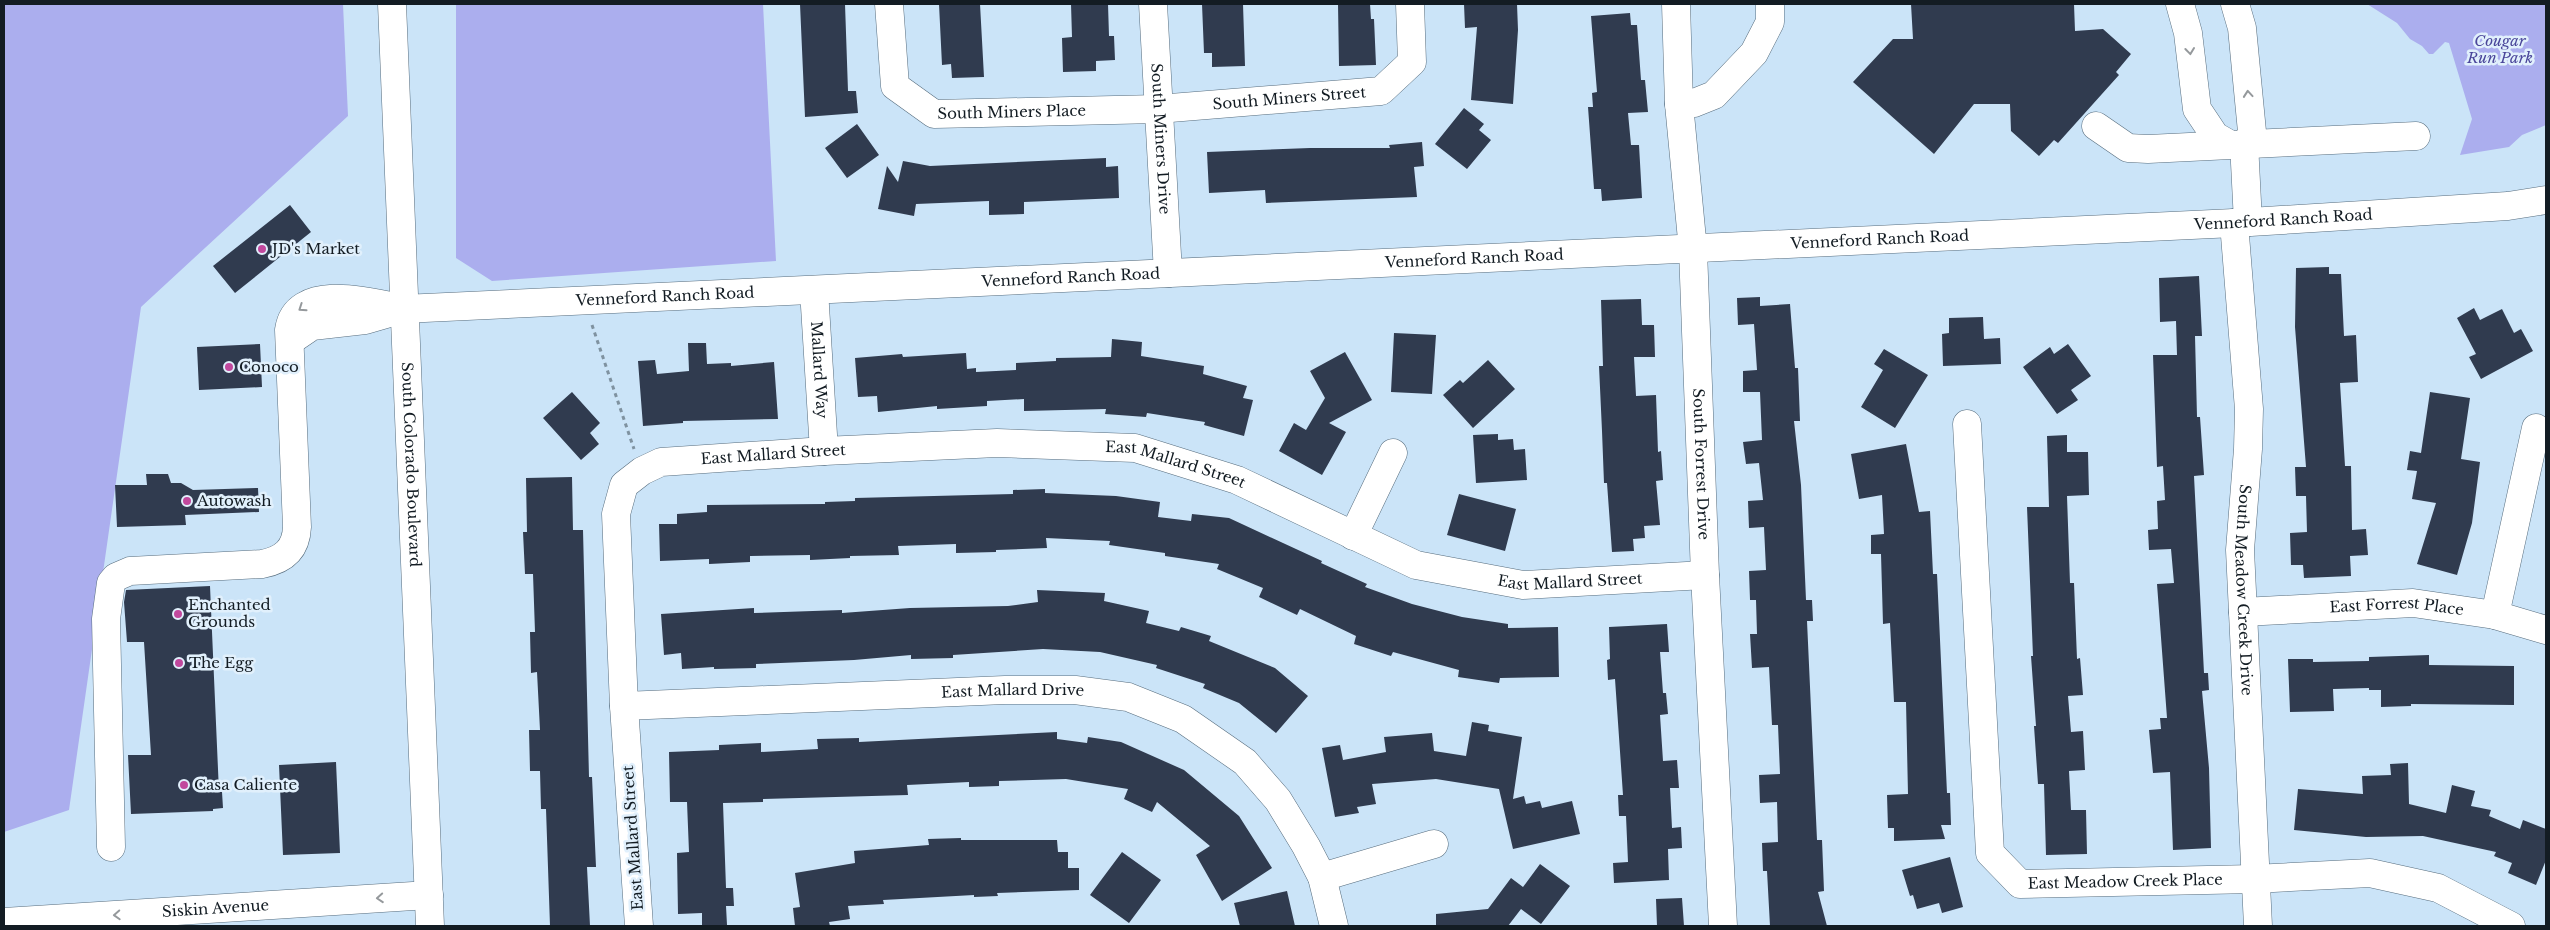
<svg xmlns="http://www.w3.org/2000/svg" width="2550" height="930" font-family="'Libre Baskerville',serif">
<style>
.green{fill:#abaeee}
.building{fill:#303b4f}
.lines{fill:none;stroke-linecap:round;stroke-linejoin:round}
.minor-casing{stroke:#576d7e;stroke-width:29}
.major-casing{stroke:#576d7e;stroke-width:29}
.path{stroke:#7f92a0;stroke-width:3;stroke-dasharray:4 4;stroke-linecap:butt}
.minor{stroke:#fff;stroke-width:28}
.major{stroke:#fff;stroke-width:28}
.oneway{stroke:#95999c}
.poi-dot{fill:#c1489d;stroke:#e1f0fc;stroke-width:2}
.labels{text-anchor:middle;stroke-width:5;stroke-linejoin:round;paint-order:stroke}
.park-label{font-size:15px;font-style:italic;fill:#4b479b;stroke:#e1f0fc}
.street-label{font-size:15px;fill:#131c23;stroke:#e1f0fc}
.poi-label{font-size:15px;fill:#131c23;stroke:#e1f0fc;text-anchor:start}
</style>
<rect width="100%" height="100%" fill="#cbe4f8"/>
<path class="green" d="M4,4h339l5,112 -207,191 -72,503 -65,22z
M456,4h307l13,257 -284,20 -36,-23z
M2367,4h179v121l-24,10 -13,12 -49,8 12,-36 -23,-76 -4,-1 -12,12h-4l-7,-8 -12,-7 -13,-16z"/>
<path class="building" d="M800,4h45l3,87h8l2,22 -53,4z
M939,4h41l4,73 -32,1 -1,-14 -9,1z
M1071,4h37l1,32h5l1,24 -19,1v10l-33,1 -1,-34 10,-1z
M1202,4h41l2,62 -33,1v-14h-8z
M1338,4h32l1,15h3l2,46 -37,1z
M1464,4h53l1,26 -5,74 -42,-4 6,-73 -12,1z
M1911,4h163l1,27 28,-2 28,25 -15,18 3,3 -61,68 -4,-3 -15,16 -28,-25 -1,-27h-36l-40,50 -81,-72 40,-43h20z
M1630,13l1,12h6l4,55h4l3,32 -20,1 3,32h8l3,53 -40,3 -1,-12h-7l-6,-82h5l-1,-14 5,-1 -6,-76z
M1464,108l20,16 -5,6 12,10 -24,29 -32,-25z
M857,124l22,31 -32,23 -22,-30z
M1422,142l2,24 -10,1 3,30 -151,6 -1,-13 -56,3 -2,-41 103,-4h80l-1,-3z
M1106,158v9l12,-1 1,32 -95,4v12l-35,1v-14l-73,3 -2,12 -36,-7 9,-43 11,16 5,-21 27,5z
M290,205l21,27 -76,61 -22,-27z
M2329,267v7h12l3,62 12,-1 2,47 -18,1 5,83h6l1,64 14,-1 2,26 -18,1 1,20 -47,2 -1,-13h-12l-1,-32 17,-1 -1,-36h-10l-1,-29h11l-11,-140 1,-59z
M2199,276l3,60h-7l2,81h3l4,58 -10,1 10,197h4l1,17 -7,1 7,77 2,80 -38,2 -3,-78 -17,1 -4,-43 12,-1 -1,-11h7l-10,-134 17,-1 -3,-34 -22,1 -1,-20 10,-1 -1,-28 8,-1 -2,-34 -6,1 -4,-112h24l-1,-34 -16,1 -1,-44z
M1760,297v9l30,-2 5,64h3l2,53h-6l7,64 5,115h6l1,21h-6l10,219h5l2,51 -6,1 9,34h-57l-3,-55h-4l-1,-28 16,-1 -1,-40 -17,1 -1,-28 21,-1 -2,-49h-6l-3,-58 -17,1 -2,-34h7l-1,-34h-6l-1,-29 17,-1 -2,-43 -15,1 -1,-27 15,-1 -4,-37 -13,1 -3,-22 19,-2 -2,-48h-17v-21l14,-1 -3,-46 -16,1 -1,-27z
M1641,299l1,26h12l1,32h-21l2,39 20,-1 2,57 3,-1 2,29 -7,1 4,44 -16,1 1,12 -12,1 1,12 -22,1 -5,-69h-3l-2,-52 -3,-65h4l-2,-66z
M2474,308l6,12 22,-11 12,24 7,-4 12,22 -52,28 -12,-22 7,-3 -19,-36z
M1983,317l1,22 16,-1 1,26 -58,2 -1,-32 7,-1v-15z
M1394,333l42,2 -4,59 -41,-2z
M1112,339l30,3 -1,14 63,10 -1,8 44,12 -4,12 10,2 -9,36 -40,-11 1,-3 -58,-9 -1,4 -41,-3 1,-5 -82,2v-12l-37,2v5l-50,3v-3l-59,6 -1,-16 -19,1 -3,-39 47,-4 1,3 63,-4 1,16 9,-1v4l40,-2v-7l40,-2v-3l55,-1z
M688,343h18l1,21 24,-1v3l43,-4 4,57 -95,2v2l-40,3 -5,-65 17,-1 2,14 32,-3z
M260,344l2,43 -63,3 -2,-43z
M2068,344l23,32 -20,14 7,10 -21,14 -34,-47 27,-20 4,7z
M1884,349l44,26 -33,53 -34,-21 22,-37 -9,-6z
M1345,352l27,48 -43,23 17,9 -24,43 -43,-24 15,-28 12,7 19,-32 -15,-27z
M1488,360l27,29 -42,39 -30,-33 17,-15 3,3z
M572,392l28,31 -10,10 9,11 -18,16 -38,-42z
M2430,392l40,6 -9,61 19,3 -8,61 -15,52 -40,-11 19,-61 -24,-4 5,-28 -10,-1 3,-19 11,2z
M1498,434v6l15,-1 1,11 11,-1 2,31 -51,3 -3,-48z
M2067,435v17h21l1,43 -22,1 3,87h4l3,76 3,-1 3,37 -15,1 3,36 12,-1 2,39 -16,1 2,39h15l1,44 -41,1 -2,-71h-6l-4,-58h2l-5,-70h2l-6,-149h22l-2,-71z
M1906,444l13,68 11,-1 3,63h4l10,219h3l1,32h-10l4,14 -51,2v-13h-6l-1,-33 21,-1 -2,-92h-12l-4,-79 -7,1 -2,-70h-10v-19l13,-1 -2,-39 -23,4 -8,-45z
M146,474h22l3,9h10l12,7 65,-2 1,24 -74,3 1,10 -69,2 -2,-42h32z
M572,477l1,53h10l6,247h3l4,90h-9l3,59h-40l-4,-117h-5l-1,-38h-10l-1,-41h11l-3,-58 -6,1 -1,-41h5l-2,-58h-8l-2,-42h4l-1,-54z
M1045,489v4l71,3 44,6 -2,15 33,4 1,-7 37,4 93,43 -1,2 46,21 -2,3 47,17 50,13 46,7v4l50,-1 1,50 -59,1 -1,5 -41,-6 1,-7 -66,-18 -2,4 -37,-12 2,-8 -56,-27 -3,6 -38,-18 4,-9 -46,-19 2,-5 -54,-8v-3l-56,-8 1,-4 -64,-3 1,10 -51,2v2l-40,1v-9l-58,2 1,9 -49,1v2l-40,2v-5l-60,1v6l-41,2v-5l-49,2 -1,-37h18v-10l30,-2v-7l118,-1v-2l30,-1v-3l158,-4v-4z
M1459,494l57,15 -11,42 -58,-16z
M210,586l9,206h3l1,16 -10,1v2l-82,3 -3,-59h23l-7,-113h-17l-3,-40 2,-12z
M1037,590l68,3 -1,8 45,10 -3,12 33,8 2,-4 30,9 -2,5 66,27 33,28 -32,37 -37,-30 -36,-15 2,-4 -49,-16 1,-3 -57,-13 -57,-3 -90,6v3l-42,1v-4l-57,5 -98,4v4l-42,1v-2l-32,2 -1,-16 -17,2 -3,-41 93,-6v5l88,-3v3l68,-5 98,-2 30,-4z
M1667,624l2,28h-9l3,41h3l2,21 -8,1 3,46 14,-1 2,28h-9l2,40 9,-1 1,21 -14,1 1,31 -55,3 -1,-20 15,-1 -2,-46h-7l-1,-21h5l-8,-116 -7,1 -1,-20 3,-1 -1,-32z
M2429,655v10l85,1v39l-103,-1v2l-30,1v-17h-12v-2l-36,1 1,22 -44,1 -2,-53h25v3l56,-1v-4z
M1472,722l17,3 -1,6 34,6 -9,62 11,-3 2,8 14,-3 2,7 30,-7 8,33 -67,15 -14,-60 -63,-10 -64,5 4,20 -19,3 2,6 -24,4 -13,-69 18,-3 3,15 43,-8 -2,-15 48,-4 2,18 32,5z
M1057,732v7l30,4 1,-6 33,5 63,28 55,46 33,52 -50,33 -26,-46 14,-9 -53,-44 -5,10 -28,-13 4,-10 -62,-10 -67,2v5l-30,1v-5l-62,3 1,10 -145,4v3l-40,1 3,85h7l1,18h-8l1,19 -25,1v-13l-24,1 -1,-61 12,-1 -2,-50h-17l-1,-50 50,-2v-5l42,-2v9l57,-3 -1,-10 42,-1v4z
M336,762l4,91 -57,2 -4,-90z
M2408,763l1,41 37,9 6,-28 23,6 -4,15 20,4 -2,6 31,13 3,-9 23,9v31l-10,25 -28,-12 4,-10 -18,-7 2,-4 -73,-16 -57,1 -72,-7 4,-41 65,5 -1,-18 29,-1 -1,-11z
M961,838v2h96l1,12h10v16h11v22l-82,3 1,3 -24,1v-2l-91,5 1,4 -36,2 2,13 -21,3 1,4h-35l-2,-18 7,-1 -5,-34 60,-10 -1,-12 75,-6 -1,-6z
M1122,852l39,28 -32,43 -39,-28z
M1950,857l13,50 -21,6 -3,-10 -22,6 -4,-14 -3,1 -8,-26z
M1540,864l30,22 -29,38 -20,-15 -13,17h-72v-12l52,-5 23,-31 12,9z
M1287,891l8,35h-55l-6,-23z
M1682,898l2,28h-27l-1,-27z"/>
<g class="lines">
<defs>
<g id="minor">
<path id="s1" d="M889,4l6,82 39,28 224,-5 223,-18 31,-29 -2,-58"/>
<path id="s2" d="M1153,4l15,269"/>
<path id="s3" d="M1676,4l3,100 14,146 12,325 18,351"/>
<path d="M2180,4l8,29 9,76 18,27 14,8"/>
<path d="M2235,4l7,24 11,114"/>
<path d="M1679,104l15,-1 20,-8 40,-42 16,-31v-18"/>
<path d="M2096,126l32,22 20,1 268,-13"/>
<path d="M2244,143l4,79"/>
<path id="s4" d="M2234,223l15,186 -1,40 -8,101 18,376"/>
<path id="s5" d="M814,290l10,161"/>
<path id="s6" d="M290,341l22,-15 53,-6 38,-11 1831,-86 274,-17 38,-6"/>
<path id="s7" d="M1967,424l23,429 30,31 234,-5 116,-6 68,15 73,38"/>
<path d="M1353,536l40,-83"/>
<path id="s8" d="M2243,612l170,-9 82,12 51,15"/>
<path d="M2495,615l41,-187"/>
<path id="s9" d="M624,706l381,-16h70l53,7 55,22 62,43 33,38 28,46 16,31 12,49"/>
<path d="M111,847l-5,-228 5,-36 5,-6 14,-6 132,-7c21,-4 34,-14 35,-37l-8,-197c7,-47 79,-29 110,-22"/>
<path d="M1322,877l112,-33"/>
<path id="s10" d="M4,922l425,-27"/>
<path id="s11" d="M639,926l-15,-220 -8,-192 8,-29 18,-14 19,-9 163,-11 173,-8 138,5 102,32 179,85 107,20 182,-10"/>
</g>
<g id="major">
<path id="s12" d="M392,4l38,922"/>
</g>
</defs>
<use href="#minor" class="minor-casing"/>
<use href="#major" class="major-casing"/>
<path class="path" d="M592,325l42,124"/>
<use href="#minor" class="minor"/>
<use href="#major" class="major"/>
</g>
<defs><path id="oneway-chevron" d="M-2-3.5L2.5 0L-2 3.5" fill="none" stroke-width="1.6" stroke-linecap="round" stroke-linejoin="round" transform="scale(1.25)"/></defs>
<g class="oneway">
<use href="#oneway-chevron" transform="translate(2190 51) rotate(83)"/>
<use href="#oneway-chevron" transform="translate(2248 94) rotate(-95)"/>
<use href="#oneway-chevron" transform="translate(302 308) rotate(146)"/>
<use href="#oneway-chevron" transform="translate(380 898) rotate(176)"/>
<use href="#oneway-chevron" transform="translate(117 915) rotate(177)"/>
</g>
<g class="poi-dot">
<circle cx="262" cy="249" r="5"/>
<circle cx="229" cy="367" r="5"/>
<circle cx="187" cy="501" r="5"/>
<circle cx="178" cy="614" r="5"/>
<circle cx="179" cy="663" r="5"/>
<circle cx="184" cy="785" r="5"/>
</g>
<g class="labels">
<g class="park-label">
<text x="2500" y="46">Cougar<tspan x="2500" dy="17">Run Park</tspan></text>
</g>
<g class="street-label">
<text dy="5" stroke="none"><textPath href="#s1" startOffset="486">South Miners Street</textPath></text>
<text dy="5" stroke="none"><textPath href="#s1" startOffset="208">South Miners Place</textPath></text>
<text dy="5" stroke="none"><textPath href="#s2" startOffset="135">South Miners Drive</textPath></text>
<text dy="5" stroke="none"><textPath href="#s6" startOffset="2002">Venneford Ranch Road</textPath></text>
<text dy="5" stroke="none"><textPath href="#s6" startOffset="1598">Venneford Ranch Road</textPath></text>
<text dy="5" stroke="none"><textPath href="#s6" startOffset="1192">Venneford Ranch Road</textPath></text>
<text dy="5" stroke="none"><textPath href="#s6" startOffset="788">Venneford Ranch Road</textPath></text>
<text dy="5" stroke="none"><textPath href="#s6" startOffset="382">Venneford Ranch Road</textPath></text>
<text dy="5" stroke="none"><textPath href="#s5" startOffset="80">Mallard Way</textPath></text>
<text dy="5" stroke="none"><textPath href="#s11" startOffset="599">East Mallard Street</textPath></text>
<text dy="5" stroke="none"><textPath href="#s12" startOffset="461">South Colorado Boulevard</textPath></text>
<text dy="5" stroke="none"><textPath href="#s3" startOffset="461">South Forrest Drive</textPath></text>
<text dy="5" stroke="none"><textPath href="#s11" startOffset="1004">East Mallard Street</textPath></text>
<text dy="5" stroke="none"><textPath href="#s11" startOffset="1422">East Mallard Street</textPath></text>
<text dy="5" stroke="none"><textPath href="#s4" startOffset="368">South Meadow Creek Drive</textPath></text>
<text dy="5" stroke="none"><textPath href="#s8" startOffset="154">East Forrest Place</textPath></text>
<text dy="5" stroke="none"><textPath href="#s9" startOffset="389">East Mallard Drive</textPath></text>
<text transform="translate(633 838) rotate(-94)" y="5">East Mallard Street</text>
<text dy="5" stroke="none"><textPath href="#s7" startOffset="578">East Meadow Creek Place</textPath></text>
<text dy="5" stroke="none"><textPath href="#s10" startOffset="212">Siskin Avenue</textPath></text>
</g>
<g class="poi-label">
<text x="272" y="254">JD's Market</text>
<text x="239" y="372">Conoco</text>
<text x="197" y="506">Autowash</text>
<text x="188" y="610">Enchanted<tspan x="188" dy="17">Grounds</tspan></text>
<text x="189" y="668">The Egg</text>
<text x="194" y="790">Casa Caliente</text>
</g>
</g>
<rect width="2550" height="930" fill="none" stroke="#131c23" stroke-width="10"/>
</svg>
